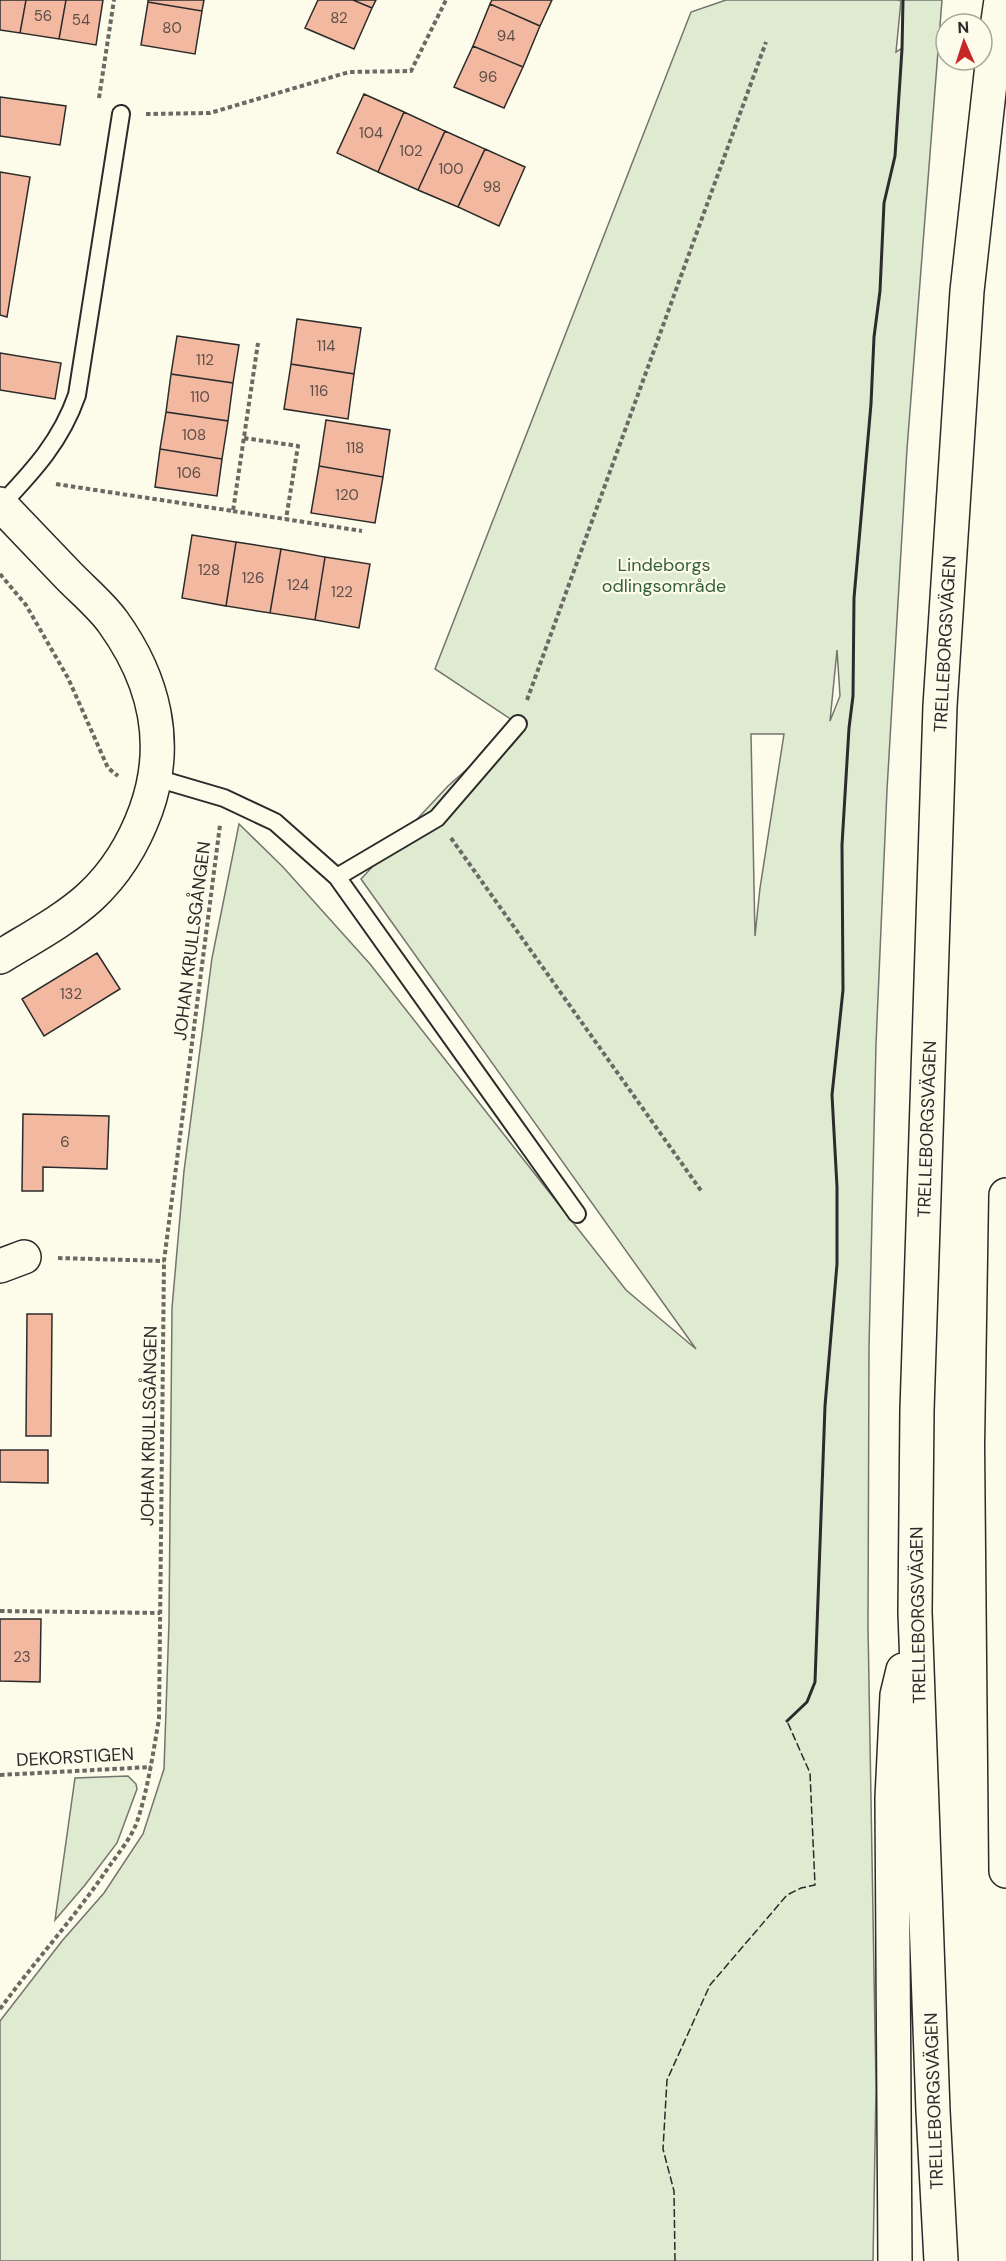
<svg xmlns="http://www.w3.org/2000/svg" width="1006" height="2261" font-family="'DM Sans',sans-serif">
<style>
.green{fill:#deebd1;stroke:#74746e;stroke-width:1.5;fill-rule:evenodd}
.building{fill:#f2b8a0;stroke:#2b2b2b;stroke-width:1.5}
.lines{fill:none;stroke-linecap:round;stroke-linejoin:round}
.lane-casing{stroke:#2b2b2b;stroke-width:20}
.street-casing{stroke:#2b2b2b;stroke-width:36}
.highway-casing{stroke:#2b2b2b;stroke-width:36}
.path{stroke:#6a6964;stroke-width:4;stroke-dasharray:4.5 3;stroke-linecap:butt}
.lane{stroke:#fdfbea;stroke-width:16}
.street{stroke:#fdfbea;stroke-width:33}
.highway{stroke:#fdfbea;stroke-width:33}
.fence{stroke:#2b2b2b;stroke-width:1.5;stroke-dasharray:8 3;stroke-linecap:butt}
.wall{stroke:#2b2b2b;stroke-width:3}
.labels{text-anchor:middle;stroke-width:4.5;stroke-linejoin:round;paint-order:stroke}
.number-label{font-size:15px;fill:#5d4e48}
.park-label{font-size:18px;fill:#34623c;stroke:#fdfbea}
.street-label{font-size:18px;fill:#2b2b2b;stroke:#fdfbea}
</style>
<rect width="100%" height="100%" fill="#fdfbea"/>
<path class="green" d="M726,0h172l3,1 -5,51 6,-4 1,-48h39l-35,449 -20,341 -11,254 -7,304 -1,278 8,462 -3,173h-873v-240l62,-80 42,-48 39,-59 21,-65 5,-147 3,-314 12,-137 28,-213 27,-134 44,43 87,97 256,326 70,59 -335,-470 87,-93 70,-62 -83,-55 256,-657zM837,650l3,46 -10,25zM751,734h33l-24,154 -5,48z
M128,1776l8,8 1,5 -20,54 -32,42 -30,35 20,-142z"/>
<path class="building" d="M0,0h26l-6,33 -20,-3z
M26,0h40l-7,39 -39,-6z
M66,0h37l-7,45 -37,-6z
M148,0h56l-2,11 -54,-9z
M318,0h35l19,8 -18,41 -49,-21z
M353,0h23l-4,8z
M492,0h60l-12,26 -50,-22z
M148,2l54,9 -7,43 -54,-9z
M490,4l50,22 -17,41 -50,-21z
M473,46l50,21 -19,41 -50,-21z
M364,94l40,18 -26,60 -41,-19z
M0,97l66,9 -6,39 -60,-9z
M404,112l41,19 -27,59 -40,-18z
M445,131l40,18 -27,58 -40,-17z
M485,149l40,18 -26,59 -41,-19z
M0,172l30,5 -23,140 -7,-2z
M297,319l64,9 -7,46 -63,-10z
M177,336l62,9 -6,38 -62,-9z
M0,353l61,10 -6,36 -55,-9z
M291,364l63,10 -6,45 -64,-10z
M171,374l62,9 -5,38 -62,-9z
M166,412l62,9 -6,38 -62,-10z
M326,420l64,10 -7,47 -64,-11z
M160,449l62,10 -5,37 -62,-9z
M319,466l64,11 -8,46 -64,-10z
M192,535l44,7 -10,64 -44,-8z
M236,542l45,7 -11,64 -44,-7z
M281,549l44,8 -10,63 -45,-7z
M325,557l45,7 -11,64 -44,-8z
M97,953l23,36 -76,47 -22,-37z
M23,1114l86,2 -2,53 -64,-2v24h-21z
M27,1314h25l-1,122h-25z
M0,1450h48v33l-48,-1z
M0,1619h41l-1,63 -40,-1z"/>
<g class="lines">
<defs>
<path id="lane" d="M1,505c33,-35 60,-64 76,-110l44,-281
M156,778l68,20 51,24 62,55 240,337
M337,877l100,-59 81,-94"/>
<path id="street" d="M0,504c22,23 44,46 66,69 15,16 34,31 47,49 41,57 57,121 33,188 -12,33 -30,63 -56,87 -25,23 -61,42 -90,60
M0,1266l24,-9"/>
<path id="highway" d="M1006,1195l-4,250 4,426
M895,2261l-3,-463 5,-103 6,-25
M941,2261l-8,-150 -18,-499 2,-202 23,-704 27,-415 26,-235 8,-56"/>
</defs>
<use href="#lane" class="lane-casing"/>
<use href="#street" class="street-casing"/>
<use href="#highway" class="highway-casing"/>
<path class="path" d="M99,98l15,-98
M146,114l64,-1 139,-41 62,-1 35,-71
M244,438l54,8 -12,73
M56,484l177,27 25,-168
M233,511l129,20
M0,574l26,31 42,73 40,90 10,8
M527,700l239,-658
M451,838l251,354
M58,1258l106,3
M0,1611l160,2
M0,1775l151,-8
M0,2009c35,-48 75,-92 108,-141 10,-14 23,-30 29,-46 11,-33 16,-69 22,-103l5,-458 56,-436"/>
<use href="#lane" class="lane"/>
<use href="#street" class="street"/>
<use href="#highway" class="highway"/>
<path class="fence" d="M675,2261l-1,-70 -11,-42 4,-69 43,-95 77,-90 14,-7 14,-3 -5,-112 -23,-52"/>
<path class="wall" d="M787,1721l20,-19 8,-20 10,-276 12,-142v-77l-5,-92 11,-105 -1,-145 7,-117 4,-32 1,-98 17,-194 3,-67 6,-46 4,-88 11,-47 7,-107 1,-49"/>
</g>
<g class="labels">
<g class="number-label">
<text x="43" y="21">56</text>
<text x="339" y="23">82</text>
<text x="81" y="25">54</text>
<text x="172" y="33">80</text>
<text x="506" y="41">94</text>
<text x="488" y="82">96</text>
<text x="371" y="138">104</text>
<text x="411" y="156">102</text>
<text x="451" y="174">100</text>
<text x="492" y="192">98</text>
<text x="326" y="351">114</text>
<text x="205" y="365">112</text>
<text x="319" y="396">116</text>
<text x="200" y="402">110</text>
<text x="194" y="440">108</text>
<text x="355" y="453">118</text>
<text x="189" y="478">106</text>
<text x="347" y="500">120</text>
<text x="209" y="575">128</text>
<text x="253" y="583">126</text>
<text x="298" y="590">124</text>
<text x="342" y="597">122</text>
<text x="71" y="999">132</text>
<text x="65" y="1147">6</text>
<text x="22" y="1662">23</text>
</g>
<g class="park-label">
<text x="664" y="571">Lindeborgs<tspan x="664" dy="21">odlingsområde</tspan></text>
</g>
<g class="street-label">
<text transform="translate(945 644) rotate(-87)" y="6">TRELLEBORGSVÄGEN</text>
<text transform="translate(192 941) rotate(-83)" y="6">JOHAN KRULLSGÅNGEN</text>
<text transform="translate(927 1129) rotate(-88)" y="6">TRELLEBORGSVÄGEN</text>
<text transform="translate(149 1426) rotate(-89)" y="6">JOHAN KRULLSGÅNGEN</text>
<text transform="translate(918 1615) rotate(-91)" y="6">TRELLEBORGSVÄGEN</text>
<text transform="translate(75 1757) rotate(-3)" y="6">DEKORSTIGEN</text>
<text transform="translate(934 2101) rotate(-92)" y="6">TRELLEBORGSVÄGEN</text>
</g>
</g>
<g transform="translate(964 42) rotate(357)"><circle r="28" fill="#fdfbea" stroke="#a9a89e" stroke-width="1.5"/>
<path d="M0-4.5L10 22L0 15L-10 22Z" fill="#c62828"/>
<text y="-9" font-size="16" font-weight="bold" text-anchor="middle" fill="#2b2b2b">N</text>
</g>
</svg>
